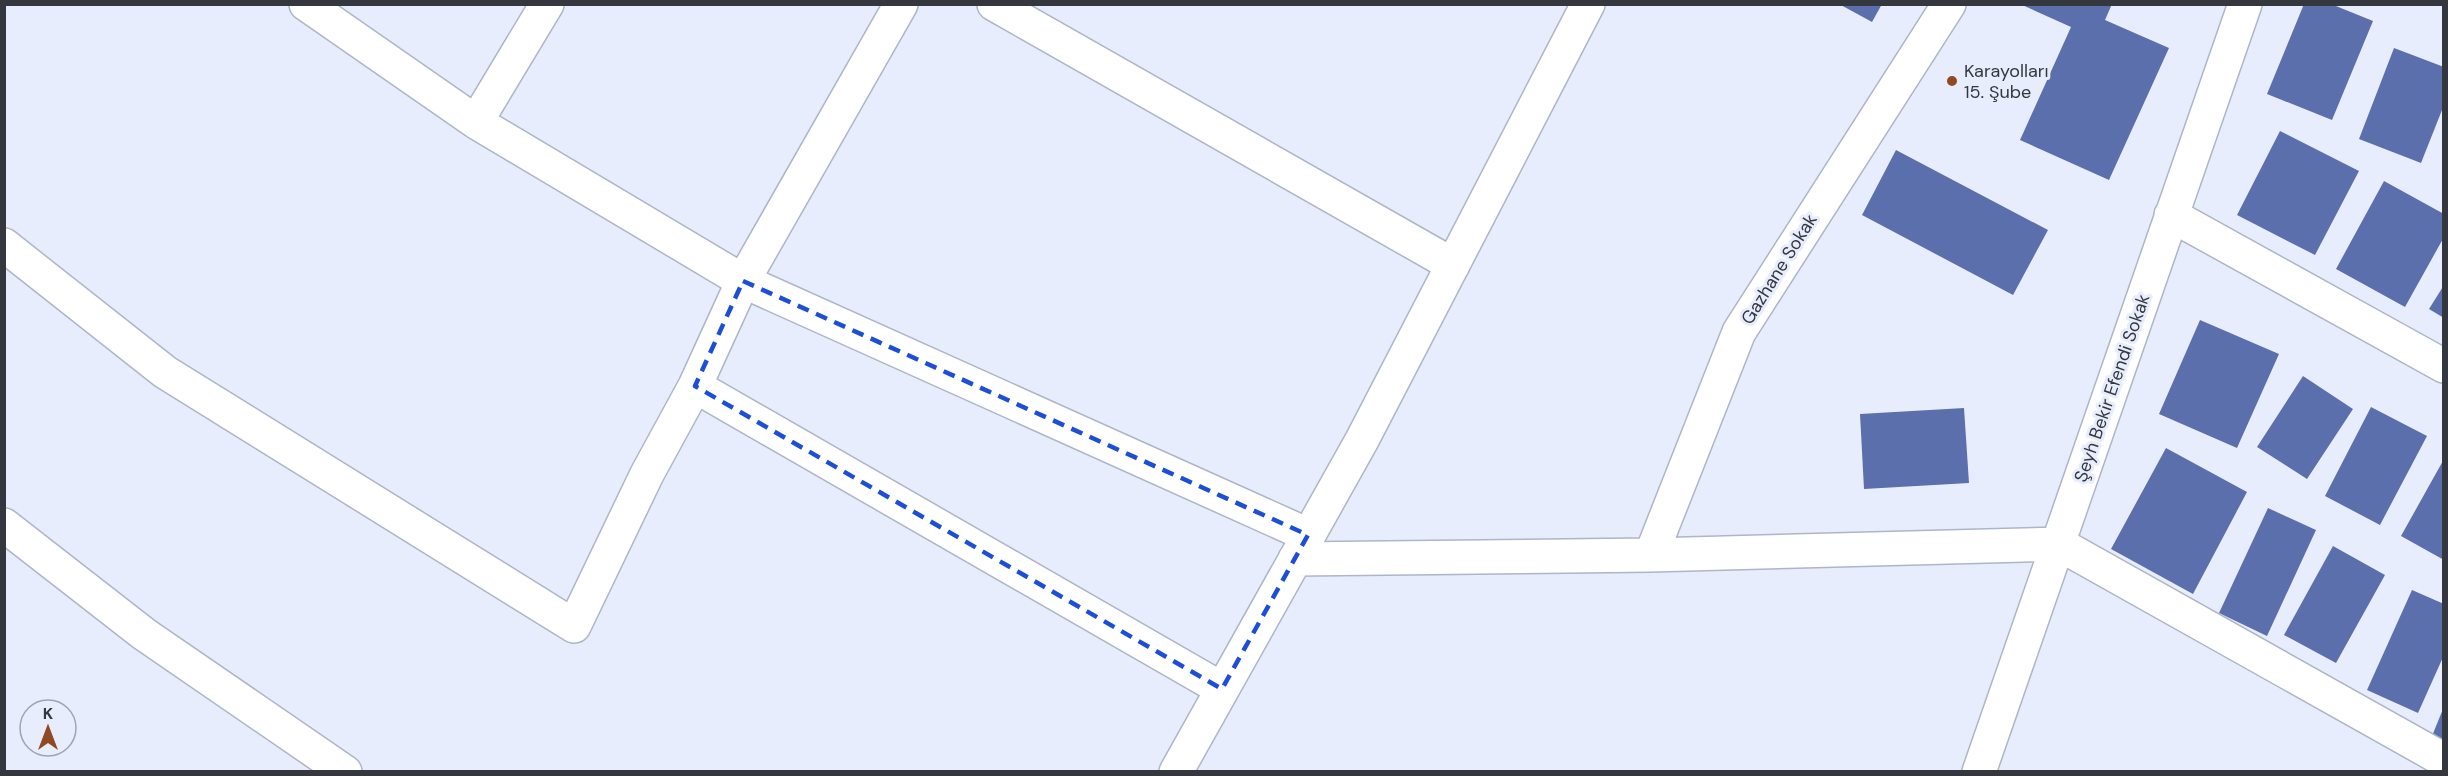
<svg xmlns="http://www.w3.org/2000/svg" width="2448" height="776" font-family="'DM Sans',sans-serif">
<style>
.building{fill:#5b6fad}
.lines{fill:none;stroke-linecap:round;stroke-linejoin:round}
.street-casing{stroke:#aeb5c7;stroke-width:36}
.street{stroke:#fff;stroke-width:33}
.marked{fill:none;stroke:#1d4ed8;stroke-width:4.5;stroke-dasharray:12 8;stroke-linejoin:round}
.poi-dot{fill:#904825;stroke:#e8edfd;stroke-width:2}
.labels{text-anchor:middle;stroke-width:6;stroke-linejoin:round;paint-order:stroke}
.poi-label{font-size:18px;fill:#34373e;stroke:#e8edfd;text-anchor:start}
.street-label{font-size:18px;fill:#34373e;stroke:#e8edfd}
</style>
<rect width="100%" height="100%" fill="#e8edfd"/>
<path class="building" d="M1839,4h43l-10,18z
M2020,4h92l-7,16 64,28 -60,132 -89,-40 51,-113z
M2304,4h27l42,17 -41,99 -65,-26z
M2394,48l50,19v38l-23,58 -62,-24z
M2280,131l79,40 -44,84 -78,-40z
M1896,150l152,80 -35,65 -151,-80z
M2384,181l60,33v23l-39,70 -69,-38z
M2444,285v33l-15,-9z
M2200,320l79,34 -42,94 -78,-34z
M2303,376l50,33 -46,70 -50,-32z
M2371,407l56,29 -47,89 -55,-29z
M1964,408l5,75 -105,6 -4,-75z
M2166,448l81,44 -54,102 -82,-45z
M2444,459v101l-43,-24z
M2268,508l48,22 -49,106 -48,-23z
M2333,546l52,29 -49,88 -52,-28z
M2412,590l32,14v51l-26,58 -51,-23z
M2443,709h1v31l-12,-4z"/>
<g class="lines">
<defs>
<path id="street" d="M306,4l170,118 267,159 565,254
M994,4l459,261
M476,122l71,-118
M2171,215l273,151
M4,245l161,127 409,254 73,-152 48,-88 48,-105 158,-277
M695,386l527,303
M4,525l140,109 201,138
M1651,555l88,-223 210,-328
M1295,559l356,-4 408,-11 385,216
M1176,772l186,-332 226,-436
M1979,772l266,-768"/>
</defs>
<use href="#street" class="street-casing"/>
<use href="#street" class="street"/>
</g>
<path class="marked" d="M743,281l565,254 -86,154 -527,-303z"/>
<circle class="poi-dot" cx="1952" cy="81" r="6"/>
<g class="labels">
<g class="poi-label">
<text x="1964" y="77">Karayolları<tspan x="1964" dy="21">15. Şube</tspan></text>
</g>
<g class="street-label">
<text transform="translate(1779 269) rotate(-58)" y="6">Gazhane Sokak</text>
<text transform="translate(2112 388) rotate(-71)" y="6">Şeyh Bekir Efendi Sokak</text>
</g>
</g>
<rect width="2448" height="776" fill="none" stroke="#34373e" stroke-width="12"/>
<g transform="translate(48 728)"><circle r="28" fill="#e8edfd" stroke="#a0a4b1" stroke-width="1.5"/>
<path d="M0-4.5L10 22L0 15L-10 22Z" fill="#904825"/>
<text y="-9" font-size="16" font-weight="bold" text-anchor="middle" fill="#34373e">K</text>
</g>
</svg>
